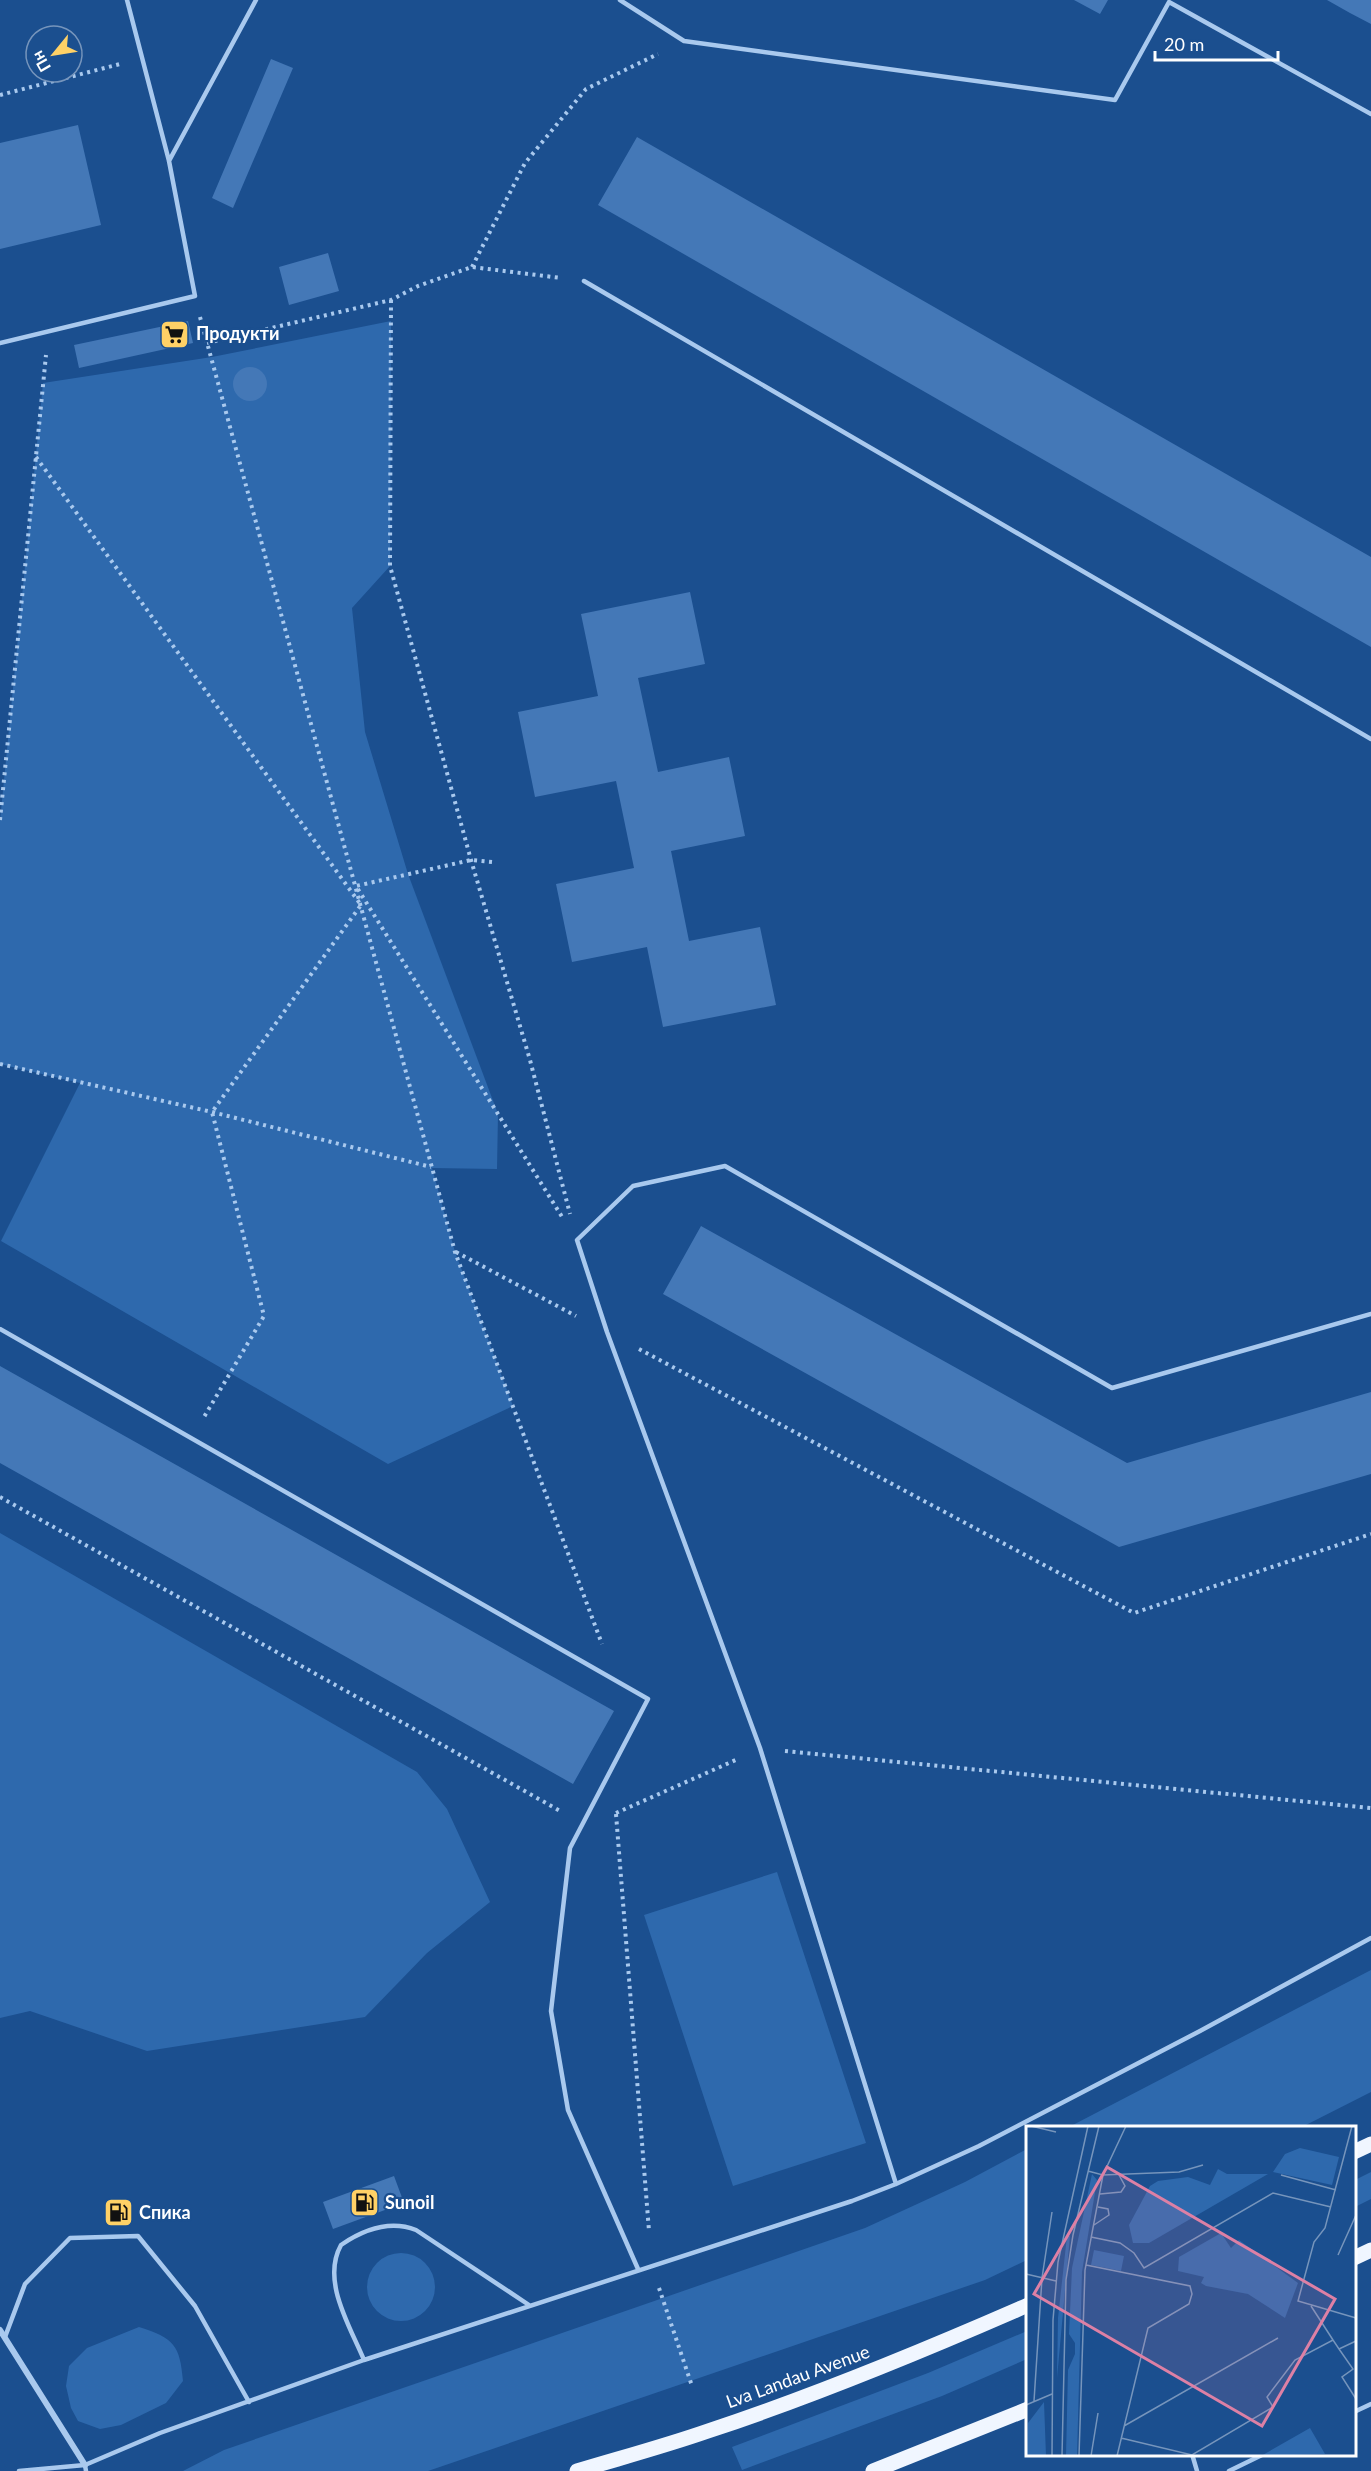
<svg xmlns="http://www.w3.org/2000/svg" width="1371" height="2471" font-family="Lato,sans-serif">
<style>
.green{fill:#2e69ad}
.building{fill:#4478b7}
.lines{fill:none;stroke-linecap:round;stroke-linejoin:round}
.path{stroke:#a9c9ee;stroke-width:4;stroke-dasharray:3 4.5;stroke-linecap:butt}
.lane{stroke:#a9c9ee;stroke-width:4.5}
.street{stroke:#a9c9ee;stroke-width:6}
.primary{stroke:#f0f6ff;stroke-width:15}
.labels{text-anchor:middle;stroke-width:4.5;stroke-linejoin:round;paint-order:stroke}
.poi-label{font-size:18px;font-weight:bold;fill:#fff;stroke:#1b4f8f;text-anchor:start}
.street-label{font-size:18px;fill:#fff;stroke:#1b4f8f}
.inset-road{fill:none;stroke:#7695bc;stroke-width:1.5}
.view{fill:#dd80a5;fill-opacity:0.15;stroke:#dd80a5;stroke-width:3}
.inset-edge{fill:none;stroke:#fff;stroke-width:3}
</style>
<rect width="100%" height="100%" fill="#1b4f8f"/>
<path class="green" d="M391,321l-1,245 -38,42 13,124 43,142 90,240 -1,55 -65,-1 23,84 58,154 -125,58 -387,-223 79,-158 -80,-19v-243l43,-438 169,-26z
M0,1533l417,239 30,37 43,93 -63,51 -62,64 -218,34 -117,-40 -30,7z
M777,1872l89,271 -133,43 -89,-271z
M1371,1970v122l-69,35h-233z
M1027,2149v111l-42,20 -557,191h-245l41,-21 641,-222 100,-46z
M1371,2172v27l-16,8v-27z
M367 2287a34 34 0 1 1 68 0a34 34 0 1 1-68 0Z
M139,2327c35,11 41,18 44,54l-17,22 -45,22 -21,4 -22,-8 -7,-13 -5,-22 3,-20 18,-18z
M1027,2331v28l-85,37 -200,74 -10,-23 196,-74z"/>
<path class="building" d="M1074,0h34l-8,14z
M1327,0h44v24l-21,-11z
M271,59l22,9 -60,140 -21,-10z
M78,125l23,100 -101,24v-106z
M637,137l734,420v90l-773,-442z
M328,253l11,38 -50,14 -10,-38z
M188,321l5,22 -114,25 -5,-23z
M233 384a17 17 0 1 1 34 0a17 17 0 1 1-34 0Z
M690,592l15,72 -67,14 20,94 71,-15 16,79 -74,15 18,90 71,-14 16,78 -113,22 -16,-80 -75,15 -16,-78 78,-16 -18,-87 -81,16 -17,-85 80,-16 -17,-82z
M701,1226l426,237 244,-71v82l-252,73 -456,-253z
M0,1366l614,345 -41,73 -573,-321z
M394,2176l10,27 -71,26 -10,-27z"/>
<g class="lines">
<path class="path" d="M0,95l120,-31
M472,267l53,-104 61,-74 72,-35
M391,300l-1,266 81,294 59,200 40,154
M200,317l255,935 147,392
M207,343l184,-43 27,-14 54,-19 89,11
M36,457l325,448 -149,207 52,204 -60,101
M0,820l46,-465
M492,862l-21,-2 -115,26 208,334
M0,1064l212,48 219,55
M456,1252l120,64
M639,1349l495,264 237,-79
M0,1497l562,315
M785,1751l586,57
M616,1813l122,-54
M616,1814l33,417
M659,2288l33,98"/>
<path class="lane" d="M620,0l64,41 431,59 54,-98 202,112
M169,161l87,-161
M584,281l787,458
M0,343l195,-47 -26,-135 -42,-161
M0,1329l648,370 -78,149 -19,163 17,99 70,159
M896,2184l-136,-436 -153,-416 -30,-92 56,-54 92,-20 387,222 259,-74
M5,2337l20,-53 45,-46 68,-2 57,70 54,96
M364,2360c-14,-34 -43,-79 -23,-115 22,-15 49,-25 75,-15l113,75
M1354,2412l17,-8
M1192,2454l5,17
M19,2471l66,-6
M86,2471l-1,-6 75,-32 204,-73 488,-159 44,-17 83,-38 221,-115 171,-93
M1229,2471l35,-17"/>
<path class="street" d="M0,2330l85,135"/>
<path class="primary" d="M1354,2152l17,-8
M1354,2258l17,-8
M577,2471c43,-13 88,-25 131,-40 109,-36 215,-80 320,-126
M873,2471l155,-62"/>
</g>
<defs>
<symbol id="supermarket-square" viewBox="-11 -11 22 22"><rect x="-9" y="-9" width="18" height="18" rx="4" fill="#ffd166" stroke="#1b4f8f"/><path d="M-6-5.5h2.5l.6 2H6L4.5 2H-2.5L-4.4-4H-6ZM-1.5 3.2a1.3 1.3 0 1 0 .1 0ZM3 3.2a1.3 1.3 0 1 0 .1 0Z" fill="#111"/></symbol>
<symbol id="fuel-square" viewBox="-11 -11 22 22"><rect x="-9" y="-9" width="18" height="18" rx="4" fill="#ffd166" stroke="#1b4f8f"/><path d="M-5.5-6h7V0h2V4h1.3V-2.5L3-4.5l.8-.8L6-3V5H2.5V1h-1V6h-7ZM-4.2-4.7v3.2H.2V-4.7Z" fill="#111"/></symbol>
</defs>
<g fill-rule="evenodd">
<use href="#supermarket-square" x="158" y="318" width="33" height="33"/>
<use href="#fuel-square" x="348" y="2186" width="33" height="33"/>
<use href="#fuel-square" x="102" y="2196" width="33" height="33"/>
</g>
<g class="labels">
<g class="poi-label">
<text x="196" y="340">Продукти</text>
<text x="385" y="2209">Sunoil</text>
<text x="139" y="2219">Спика</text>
</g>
<g class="street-label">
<text transform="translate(798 2377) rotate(-20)" y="6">Lva Landau Avenue</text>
</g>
</g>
<g transform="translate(1026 2126)">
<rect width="330" height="330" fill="#1b4f8f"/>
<path d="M274,22l39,9 -7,28 -59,-13 12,-18zM192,43l9,5h41l-119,69h-16l-4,-18 21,-39 8,-5 30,-4 22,8zM66,48l5,6 -15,92 -5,184h-11l2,-86 7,-16v-11l-6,-9 3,-66zM195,107l10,15 8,-8 59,43 -13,35 -37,-24 -42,-8 -5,-3 3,-6 -26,-6 1,-14zM41,110h3l-13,142 1,-60zM68,124l30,6 -3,15 -30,-6zM18,276l2,54h-19l1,-33zM284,302l15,26 -64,2z" fill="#2e69ad"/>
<path class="inset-road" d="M5,0l25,6M100,0l-23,49 76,-3 24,-7M326,0l-27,102 -11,14 -16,59 58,17M255,49l55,15M74,68l21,-2 4,-6 -6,-11M68,99l15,-10 -1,-6 -10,-2M65,111l29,6 14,10 10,15 129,-75 58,14M312,129l18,-40M60,139l104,21 2,8 -3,10 -41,24 -31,128M0,148l30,7M285,180l22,34M313,223l14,20 -11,8 14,22M8,275l8,-123 10,-66M0,279l26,-11M98,300l154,-88M95,312l71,17 81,-48 -6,-10 28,-37 38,-20 6,9 17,-8M26,330l1,-136 5,-58 30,-136M36,330l4,-176 7,-45 26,-109M53,330l6,-186 18,-95 -15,-4M65,330l7,-43"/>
<path class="view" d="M81,41l228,132 -73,127 -228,-132z"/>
<rect width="330" height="330" class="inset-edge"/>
</g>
<g transform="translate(54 54) rotate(240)"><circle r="28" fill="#1b4f8f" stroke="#7695bc" stroke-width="1.5"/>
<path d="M0-4.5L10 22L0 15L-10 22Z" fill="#ffd166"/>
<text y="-9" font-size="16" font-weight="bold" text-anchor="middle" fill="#ffffff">Пн</text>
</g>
<path d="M1155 51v9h123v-9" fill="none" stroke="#ffffff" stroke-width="3"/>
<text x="1164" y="51" font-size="18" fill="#ffffff" stroke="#1b4f8f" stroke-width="4.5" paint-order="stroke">20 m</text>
</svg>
